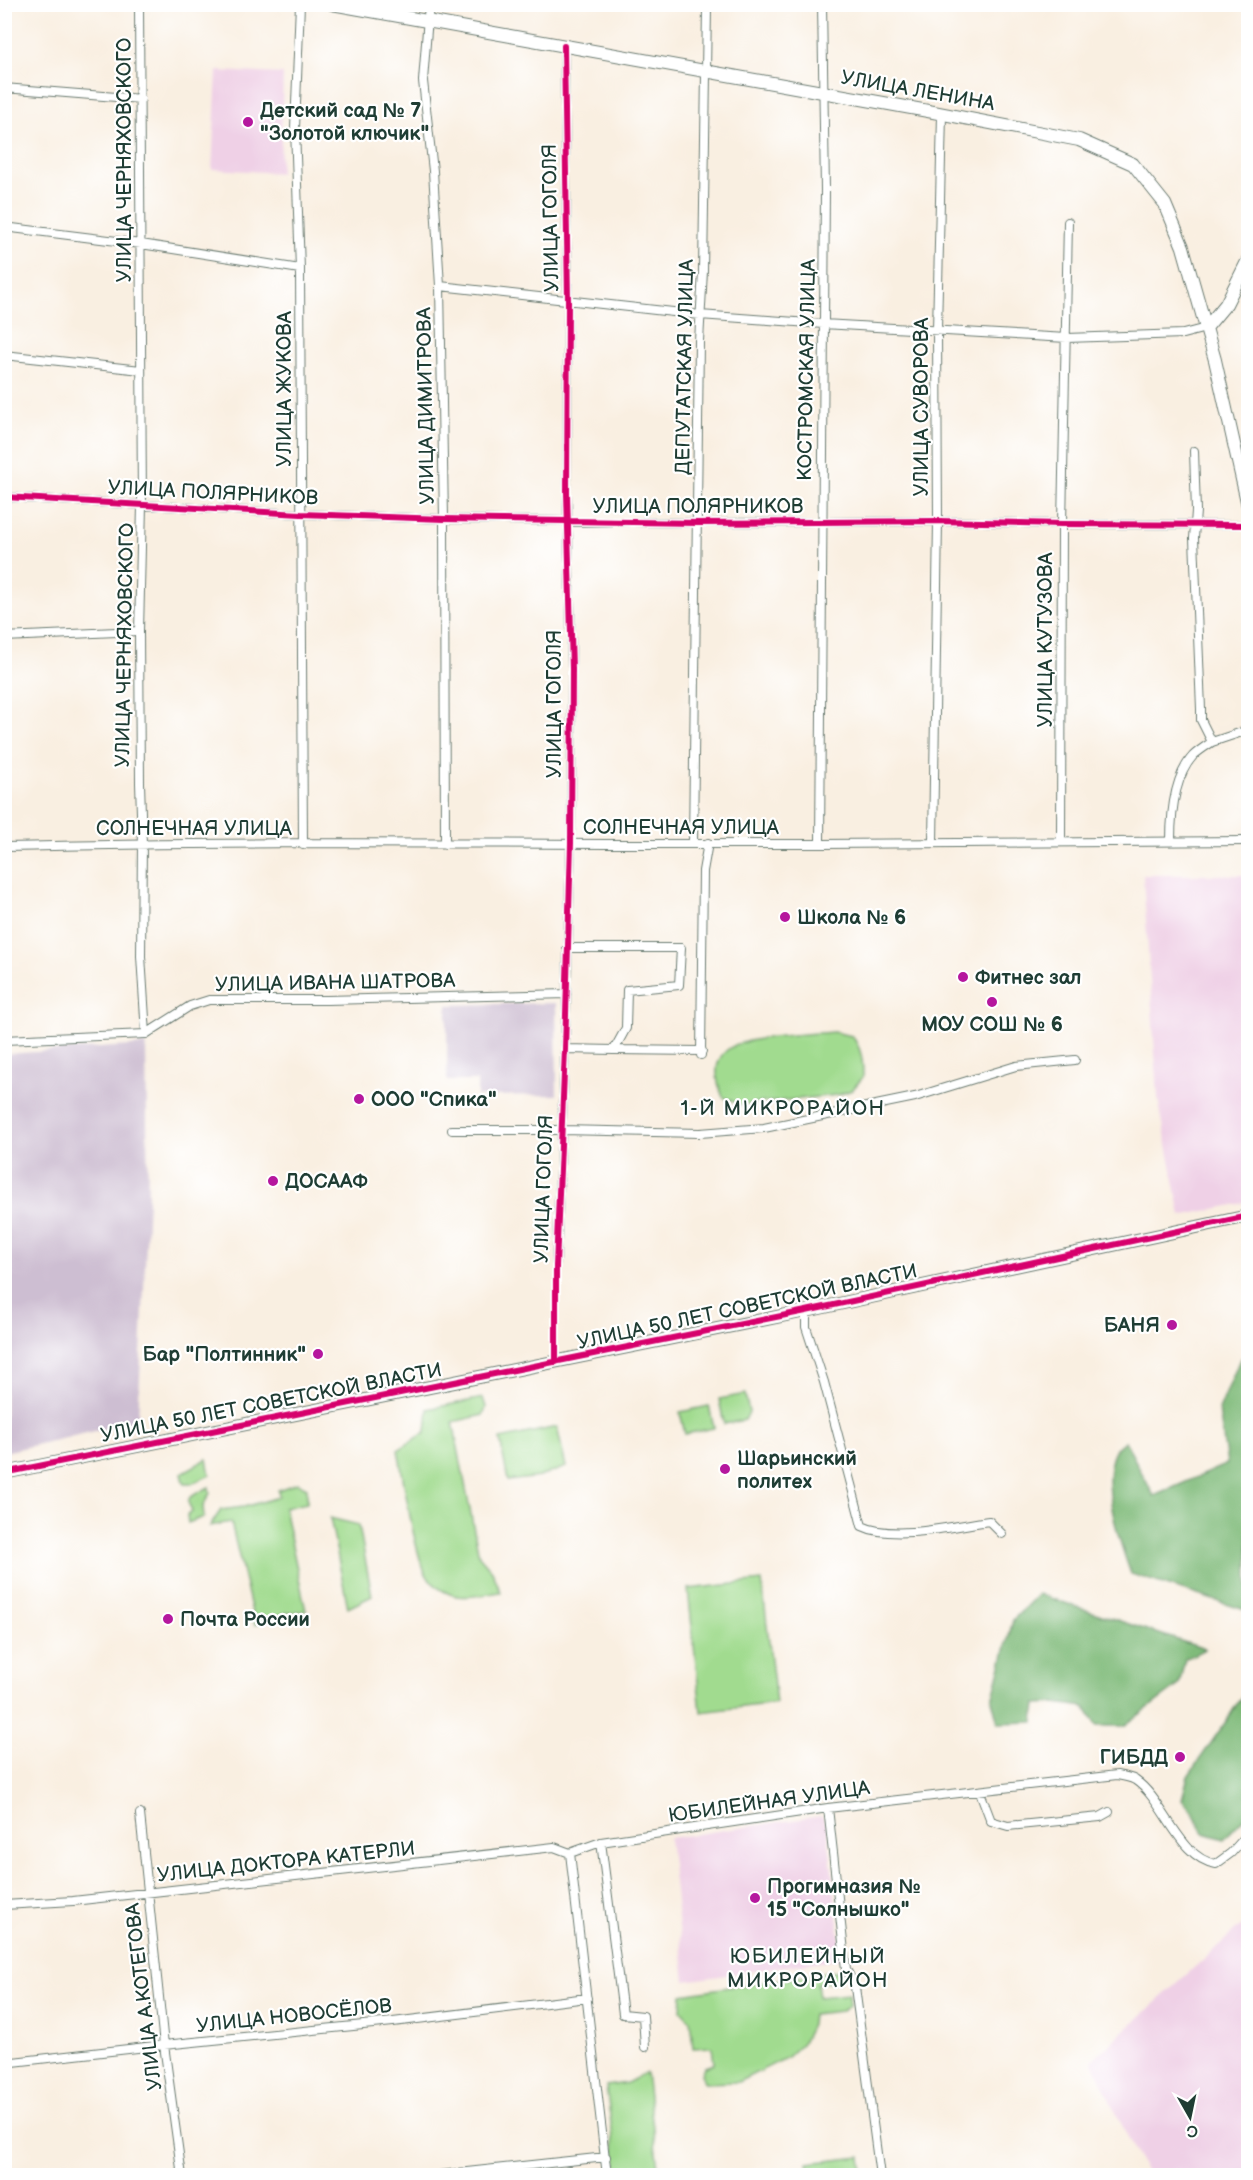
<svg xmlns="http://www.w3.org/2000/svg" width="1253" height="2180" font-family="'Balsamiq Sans',sans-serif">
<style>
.built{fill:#efd0e6}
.industrial{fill:#cdbed2}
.green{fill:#a1db8f;stroke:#608c62;stroke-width:1.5}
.forest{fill:#80bb7a;stroke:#507c57;stroke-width:1.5}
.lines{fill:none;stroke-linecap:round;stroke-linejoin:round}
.street-casing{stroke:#6b7b71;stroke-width:10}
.secondary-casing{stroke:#6b7b71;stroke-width:14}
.street{stroke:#fff;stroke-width:8}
.secondary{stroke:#fff;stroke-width:12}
.cycleway-casing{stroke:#fff;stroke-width:10}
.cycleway{stroke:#d6006c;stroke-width:6}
.poi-dot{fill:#b5179e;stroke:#fff;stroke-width:2}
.labels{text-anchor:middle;stroke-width:4.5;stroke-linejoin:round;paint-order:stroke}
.street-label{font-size:20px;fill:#1f3d34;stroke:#fff}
.poi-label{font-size:20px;font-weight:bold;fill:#1f3d34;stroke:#fff;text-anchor:start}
.neighbourhood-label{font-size:21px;letter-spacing:1.5px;fill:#1f3d34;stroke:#fff}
</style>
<rect width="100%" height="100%" fill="#fff"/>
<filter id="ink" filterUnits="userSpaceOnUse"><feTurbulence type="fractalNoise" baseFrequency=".0167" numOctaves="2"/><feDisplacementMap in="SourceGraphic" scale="12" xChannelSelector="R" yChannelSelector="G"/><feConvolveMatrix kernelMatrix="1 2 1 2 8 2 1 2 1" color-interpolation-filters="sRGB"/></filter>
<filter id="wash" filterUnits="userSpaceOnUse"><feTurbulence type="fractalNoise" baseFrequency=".008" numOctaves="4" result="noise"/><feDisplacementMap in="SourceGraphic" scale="24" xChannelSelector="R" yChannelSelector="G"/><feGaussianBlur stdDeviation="1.35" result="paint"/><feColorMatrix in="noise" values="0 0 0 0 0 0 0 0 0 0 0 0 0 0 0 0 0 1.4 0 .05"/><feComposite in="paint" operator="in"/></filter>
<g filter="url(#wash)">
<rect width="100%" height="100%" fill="#f9efe1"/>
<path class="built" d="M217,71l66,3 -3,99 -68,-4z
M1143,875h105v327l-67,14 -23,-118z
M822,1816l5,10 15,132 -157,23 -16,-143z
M1248,1919v256h-101l-34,-68 -21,-47z"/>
<path class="industrial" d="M556,1003l1,92 -80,1v-15h-30v-76z
M146,1045l2,155 -10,221 -133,31v-398z"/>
<path class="green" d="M833,1032l19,4c10,13 11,25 11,41l-11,13 -14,5 -98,10 -17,-8c-7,-16 -11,-35 4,-47 16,-14 83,-16 106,-18z
M745,1394l4,18 -4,8 -21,4 -5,-25z
M483,1398l3,9 -3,8 -30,7 26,134 13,15 9,21c-15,2 -37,8 -51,2 -8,-3 -17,-10 -22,-17 -13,-16 -25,-103 -30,-127l28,-18 2,-23z
M709,1406l5,22 -29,6 -5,-22z
M557,1427l9,40 -27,10 -31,4 -8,-42z
M207,1459l3,16 -19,9h-6l-3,-4v-7z
M297,1483l10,5v15l-23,5 22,103 -18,1 -33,13 -24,-103 -21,4 11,-16 23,-3 35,-10 -1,-7z
M209,1487l1,6 -7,13 1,11 -16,6 -1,-8 5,-3 -4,-10 2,-5z
M330,1518l29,7 13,71 -24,12z
M762,1581l14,122 -75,9 -13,-123z
M839,1971l1,10 -23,2 2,14 29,-3 1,12 -7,5 -30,3 -1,11 -9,18 -16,15 -48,24 -34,1 -3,-9 3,-7 10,-3 -2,-17 -19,1 -3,-28 -9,-10 1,-16z
M646,2073l13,102h-41l-12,-89 21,-3z
M861,2157l2,18h-53l-2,-12z"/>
<path class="forest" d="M1248,1355v256l-117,-37c-11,-30 -32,-93 -16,-123 1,-4 6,-7 10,-10l29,55 73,-32 -8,-54 21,-51z
M1038,1594l167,55 -20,10 -6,26 -55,41h-27l-12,-19 -30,-4 -19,1 -2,18 -36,1 -6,-23 21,-80z
M1248,1686v128l-24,25 -20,-6 -12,-22 -10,-12 6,-23 39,-56z"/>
</g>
<g filter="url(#ink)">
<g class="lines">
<defs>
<path id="street" d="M139,4l3,501 -3,126 1,152 2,61 -1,112 5,78
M300,4l-5,124 5,141 3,576
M429,4l-6,77 10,90 7,115 4,233 1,325
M4,88l137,11
M4,227l137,17 159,25
M440,286l260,29 123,9 244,14 116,-4 23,-6
M4,355l137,15
M4,497l297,17 143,5 254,4 240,-2 124,3 186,1
M4,637l135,-6
M1212,742l36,-12
M1171,841c0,-27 3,-64 22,-85 5,-5 13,-10 19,-14l-11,-22v-11l-7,-171 2,-27 -2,-60
M1061,842l1,-318 6,-302
M693,843l6,-502 4,-70 4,-264
M933,843l5,-322 -1,-191 5,-216
M820,844l5,-654 -3,-186
M4,847c273,-7 547,-2 819,-3 142,0 284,-3 425,-3
M4,1040l142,-6 44,-28 19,-6h118l240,-6
M565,1049l49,1 12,-22 1,-38 52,-5 2,-37h-114
M614,1050l88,1
M701,1055l2,-184 5,-28
M452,1130h110l138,3 64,-5 151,-31 101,-31 59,-6
M806,1311v16l18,55 38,144c31,15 92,0 127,-5l13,13
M556,1362v-96l9,-217 6,-206 1,-174 -5,-176 1,-193 -4,-254
M980,1792l11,29 17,5 92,-9 9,-5
M828,1808l18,161 9,18 25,189
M140,1814l24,231 18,131
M601,1842l22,172 20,2 2,31
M570,1853l31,-11 227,-34 289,-33c6,1 13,2 18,5 29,19 44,79 81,84l15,-11 17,-19
M570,1853l37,323
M4,1905l69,-4 481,-54 16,6
M4,2063l160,-18 229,-23 194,-24
M430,2176l176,-19"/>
<path id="secondary" d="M332,4l596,107 151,29 54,24 32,40 18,43 32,113 33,146
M1206,328l20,-24 22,-44
M4,1473l802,-162 442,-95"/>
</defs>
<use href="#street" class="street-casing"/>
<use href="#secondary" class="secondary-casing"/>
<use href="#street" class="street"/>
<use href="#secondary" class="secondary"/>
<defs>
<path id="cycleway" d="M4,497l297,17 143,5 254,4 240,-2 124,3 186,1
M556,1362v-96l9,-217 6,-206 1,-174 -5,-176 1,-193 -4,-254
M4,1473l802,-162 442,-95"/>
</defs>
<use href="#cycleway" class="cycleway-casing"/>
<use href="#cycleway" class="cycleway"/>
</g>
</g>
<g class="poi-dot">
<circle cx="248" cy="122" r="6"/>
<circle cx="785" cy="917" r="6"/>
<circle cx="963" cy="977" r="6"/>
<circle cx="992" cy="1002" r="6"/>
<circle cx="359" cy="1099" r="6"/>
<circle cx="273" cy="1181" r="6"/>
<circle cx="1172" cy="1325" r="6"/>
<circle cx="318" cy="1354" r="6"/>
<circle cx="725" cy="1469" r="6"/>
<circle cx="168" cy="1619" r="6"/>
<circle cx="1180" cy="1757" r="6"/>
<circle cx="755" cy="1898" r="6"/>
</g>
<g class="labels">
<g class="street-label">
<text transform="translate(918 90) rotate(10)" y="7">УЛИЦА ЛЕНИНА</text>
<text transform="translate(124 160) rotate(-90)" y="7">УЛИЦА ЧЕРНЯХОВСКОГО</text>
<text transform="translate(550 218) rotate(-91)" y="7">УЛИЦА ГОГОЛЯ</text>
<text transform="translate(684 367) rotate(-89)" y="7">ДЕПУТАТСКАЯ УЛИЦА</text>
<text transform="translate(806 370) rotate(-89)" y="7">КОСТРОМСКАЯ УЛИЦА</text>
<text transform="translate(284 389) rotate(-90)" y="7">УЛИЦА ЖУКОВА</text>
<text transform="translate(425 406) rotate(-91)" y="7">УЛИЦА ДИМИТРОВА</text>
<text transform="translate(921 407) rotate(-90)" y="7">УЛИЦА СУВОРОВА</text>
<text transform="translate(213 492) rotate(3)" y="7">УЛИЦА ПОЛЯРНИКОВ</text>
<text x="698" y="513">УЛИЦА ПОЛЯРНИКОВ</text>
<text transform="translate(1045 640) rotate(-90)" y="7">УЛИЦА КУТУЗОВА</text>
<text transform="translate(124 645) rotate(-89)" y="7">УЛИЦА ЧЕРНЯХОВСКОГО</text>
<text transform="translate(554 704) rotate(-90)" y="7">УЛИЦА ГОГОЛЯ</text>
<text x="681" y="834">СОЛНЕЧНАЯ УЛИЦА</text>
<text x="194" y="835">СОЛНЕЧНАЯ УЛИЦА</text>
<text transform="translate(335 982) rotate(-1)" y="7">УЛИЦА ИВАНА ШАТРОВА</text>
<text transform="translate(543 1189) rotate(-88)" y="7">УЛИЦА ГОГОЛЯ</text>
<text transform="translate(747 1306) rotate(-12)" y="7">УЛИЦА 50 ЛЕТ СОВЕТСКОЙ ВЛАСТИ</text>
<text transform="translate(271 1402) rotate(-11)" y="7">УЛИЦА 50 ЛЕТ СОВЕТСКОЙ ВЛАСТИ</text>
<text transform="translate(769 1801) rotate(-8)" y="7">ЮБИЛЕЙНАЯ УЛИЦА</text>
<text transform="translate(286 1861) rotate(-6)" y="7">УЛИЦА ДОКТОРА КАТЕРЛИ</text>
<text transform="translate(143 1997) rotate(-97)" y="7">УЛИЦА А.КОТЕГОВА</text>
<text transform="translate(294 2015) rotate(-6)" y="7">УЛИЦА НОВОСЁЛОВ</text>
</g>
<g class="poi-label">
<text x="260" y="117">Детский сад № 7<tspan x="260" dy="23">"Золотой ключик"</tspan></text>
<text x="797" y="924">Школа № 6</text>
<text x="975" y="984">Фитнес зал</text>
<text x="992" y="1031" text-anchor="middle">МОУ СОШ № 6</text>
<text x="371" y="1106">ООО "Спика"</text>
<text x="285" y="1188">ДОСААФ</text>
<text x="1160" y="1332" text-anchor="end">БАНЯ</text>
<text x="306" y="1361" text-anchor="end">Бар "Полтинник"</text>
<text x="737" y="1465">Шарьинский<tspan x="737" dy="23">политех</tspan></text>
<text x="180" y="1626">Почта России</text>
<text x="1168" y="1764" text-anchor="end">ГИБДД</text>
<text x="767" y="1893">Прогимназия №<tspan x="767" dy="23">15 "Солнышко"</tspan></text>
</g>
<g class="neighbourhood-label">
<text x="783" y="1115">1-Й МИКРОРАЙОН</text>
<text x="808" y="1963">ЮБИЛЕЙНЫЙ<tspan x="808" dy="24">МИКРОРАЙОН</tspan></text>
</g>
</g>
<rect width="1253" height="2180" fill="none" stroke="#fff" stroke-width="24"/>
<g transform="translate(1190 2117) rotate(171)" stroke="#ffffff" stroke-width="4.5" paint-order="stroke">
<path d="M0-4.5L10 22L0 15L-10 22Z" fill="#1f3d34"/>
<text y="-9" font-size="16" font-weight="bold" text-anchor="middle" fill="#1f3d34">С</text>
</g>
</svg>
